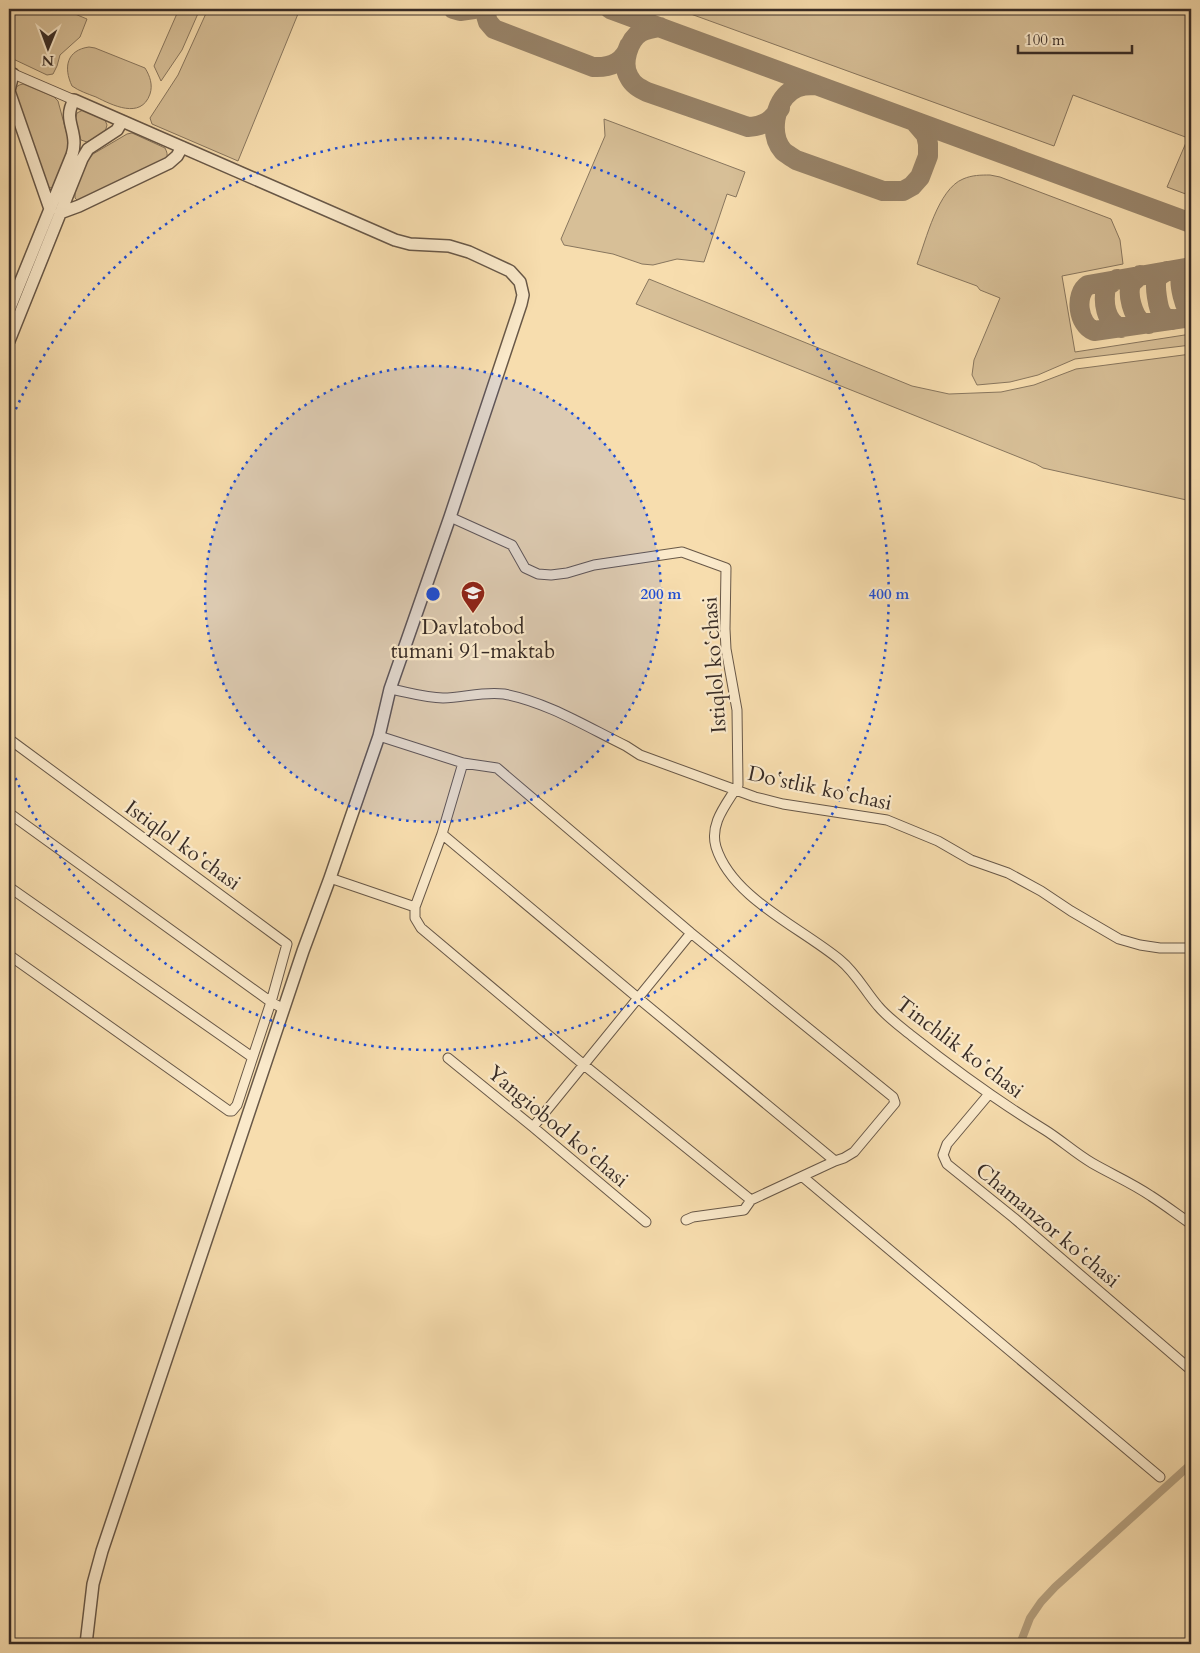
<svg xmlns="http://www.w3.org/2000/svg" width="1200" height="1653" font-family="Cardo,serif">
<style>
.green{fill:#d7bf97;stroke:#88765e}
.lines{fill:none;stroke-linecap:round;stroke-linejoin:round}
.canal{stroke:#b6a180;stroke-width:8}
.taxiway{stroke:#98846a;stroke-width:20}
.minor-casing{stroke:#685848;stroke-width:11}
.tertiary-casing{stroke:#685848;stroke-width:14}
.minor{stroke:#fae9ca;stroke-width:9}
.tertiary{stroke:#fae9ca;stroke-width:11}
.ring{fill:none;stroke:#1d4ed8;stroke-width:2.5;stroke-dasharray:2.5 5}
.labels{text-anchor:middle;stroke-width:4.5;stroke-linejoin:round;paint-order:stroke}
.poi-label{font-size:21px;fill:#382c26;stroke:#fae9ca}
.street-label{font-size:21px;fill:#382c26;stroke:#fae9ca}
.centre{fill:#1d4ed8;stroke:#fae9ca;stroke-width:2.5}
.ring-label{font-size:15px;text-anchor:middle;font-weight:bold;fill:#1d4ed8;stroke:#fae9ca;stroke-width:4.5;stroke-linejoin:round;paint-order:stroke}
</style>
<rect width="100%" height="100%" fill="#f7ddae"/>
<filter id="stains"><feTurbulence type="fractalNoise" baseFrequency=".004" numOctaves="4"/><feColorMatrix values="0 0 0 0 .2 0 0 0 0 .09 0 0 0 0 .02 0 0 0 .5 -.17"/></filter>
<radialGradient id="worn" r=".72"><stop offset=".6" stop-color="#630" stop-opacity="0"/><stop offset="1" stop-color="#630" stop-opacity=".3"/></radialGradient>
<path class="green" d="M9,9h68l-2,5 12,5 -7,18 -20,18 -3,11 -4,8 -6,1 -38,-18z
M179,9h21l-18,41 -21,31 -7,-15z
M208,9h92l-62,152 -86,-37 -2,-6 28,-43z
M677,9h514v187l-24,-9 21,-49 -115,-43 -19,51z
M89,47l6,1 50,20c5,8 8,17 5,26 -9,26 -38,11 -54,3 -8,-3 -17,-6 -24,-11 -9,-19 -5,-36 17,-39z
M23,84l31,13 4,4 11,41 -1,9 -13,33 -3,4 -5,-1 -33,-93c1,-6 3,-9 9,-10z
M83,110l22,10 2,5 -2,7 -18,10 -6,-2 -6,-20 2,-7z
M604,119l141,53 -9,25 -9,-3 -23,68 -27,-3 -24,6 -11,-1 -29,-10 -49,-9 -3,-6 44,-103z
M132,133l33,15c3,6 3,9 -1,14l-86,39 -3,-3v-6l13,-32 5,-6 34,-20z
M990,175l10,2 111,42 9,21 3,24 -61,12 13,76 116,-18v11l-116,14 -37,16 -28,7 -33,3 -5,-10 2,-15 26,-62 -20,-8 -3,-4 -60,-22c9,-24 21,-75 46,-85 9,-4 18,-4 27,-4z
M649,279l263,107 37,8 52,-2 33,-7 42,-16 115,-15v147l-148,-33 -7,-4 -400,-160z"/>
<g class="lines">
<path class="canal" d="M1020,1644l10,-26 11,-16 14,-15 136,-123"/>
<path class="taxiway" d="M453,9l7,2 14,-2
M484,9l4,13 6,7 99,38c17,1 31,-4 36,-21
M610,9l581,214
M660,27c-7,1 -13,2 -19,5 -13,8 -20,32 -12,45 4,8 10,11 18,15l101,35c16,-1 24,-6 32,-19
M817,85c-9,0 -17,0 -26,6 -17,12 -22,44 -8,60 3,3 9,6 13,9l87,31h20l9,-5 8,-9 8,-21v-12l-2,-9 -12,-14
M1190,267c-3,2 -8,4 -9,9 -2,8 3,33 10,37
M1191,267l-103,18c-14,9 -10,40 6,46l97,-14
M1167,271c-4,2 -8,4 -10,8 -3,5 1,30 5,35 2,4 7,5 11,6
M1140,275c-3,3 -7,6 -9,9 -4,11 2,31 10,38l8,2
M1117,279l-11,8c-3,15 -1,35 15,41"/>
<defs>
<path id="minor" d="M9,72l65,28
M450,517l62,28 13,23 13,6 13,1 16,-2 27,-8 88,-13 44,16 -1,61 1,20 11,61 1,75c-11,19 -29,38 -22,62 16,51 84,80 124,113 16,13 25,31 38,46 9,11 23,21 34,30 43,34 87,66 133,94 16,10 30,23 47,33 19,11 40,20 59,33 14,9 27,19 40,28
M390,689c17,3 35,9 53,9 20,0 40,-7 61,-4 43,8 83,33 122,52l14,9 115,42 28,7 104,16 51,21 33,19 37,13 33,18 30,20 48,28 21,6 20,3h31
M9,739l278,205 -16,58 -262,-189
M442,834l196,164 197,163
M330,878l85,29v11l6,10 163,137 167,135 84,-39 9,-3 10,-6 41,-49 -2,-6 -202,-164 -194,-165 -34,-5 -84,-27
M9,887l243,170
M415,907l27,-73 21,-71
M9,955l220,156h3l5,-6 34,-103 13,7
M448,1058l85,69 113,95
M989,1094l-42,50 -4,11 4,9 67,54 177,152
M533,1127l158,-194
M803,1177l357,300
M686,1220l7,-3 51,-7 7,-10"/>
<path id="tertiary" d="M13,74l-4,17 41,118
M60,213l19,-7 90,-43 8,-7 5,-9
M9,310l63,-155c1,-3 2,-8 2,-12 0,-17 -10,-25 0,-43l321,140 15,4 39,2 20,6 41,19 10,11 3,13 -2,9 -71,213 -60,172 -11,47 -49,142 -27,73 -201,600 -9,33 -7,60
M9,341l73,-182 6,-10 29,-19 5,-9"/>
</defs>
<use href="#minor" class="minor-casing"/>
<use href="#tertiary" class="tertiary-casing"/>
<use href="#minor" class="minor"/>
<use href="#tertiary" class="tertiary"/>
</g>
<circle cx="433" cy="594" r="228" fill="#1d4ed8" fill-opacity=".12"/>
<g class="ring">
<circle cx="433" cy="594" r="228"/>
<path d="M10 423A456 456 0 1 1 10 765"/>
</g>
<defs>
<symbol id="school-pin" viewBox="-11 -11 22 30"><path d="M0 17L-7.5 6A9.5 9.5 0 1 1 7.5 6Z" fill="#8f2418" stroke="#fae9ca"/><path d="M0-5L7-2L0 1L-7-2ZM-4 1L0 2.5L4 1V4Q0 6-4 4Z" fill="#fff"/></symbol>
</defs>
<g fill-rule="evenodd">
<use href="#school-pin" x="459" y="579" width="28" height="38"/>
</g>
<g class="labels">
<g class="poi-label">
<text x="473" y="634">Davlatobod<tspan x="473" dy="24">tumani 91-maktab</tspan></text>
</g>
<g class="street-label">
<text transform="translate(714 665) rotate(-94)" y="7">Istiqlol koʻchasi</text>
<text transform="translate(820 788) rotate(12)" y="7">Doʻstlik koʻchasi</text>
<text transform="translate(183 845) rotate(36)" y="7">Istiqlol koʻchasi</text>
<text transform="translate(960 1047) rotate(37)" y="7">Tinchlik koʻchasi</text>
<text transform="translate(558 1126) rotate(40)" y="7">Yangiobod koʻchasi</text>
<text transform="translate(1048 1225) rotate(40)" y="7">Chamanzor koʻchasi</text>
</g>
</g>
<circle cx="433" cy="594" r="8" class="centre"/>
<g class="ring-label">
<text x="661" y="599">200 m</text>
<text x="889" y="599">400 m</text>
</g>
<rect width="1200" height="1653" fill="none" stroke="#f7ddae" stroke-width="30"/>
<rect x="10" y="10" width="1180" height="1633" fill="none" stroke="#382c26" stroke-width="2.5"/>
<rect x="15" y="15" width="1170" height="1623" fill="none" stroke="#382c26"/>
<g transform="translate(48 48) rotate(181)" stroke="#fae9ca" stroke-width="4" paint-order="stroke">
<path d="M0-4L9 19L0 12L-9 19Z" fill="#382c26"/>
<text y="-8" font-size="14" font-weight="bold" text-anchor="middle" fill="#382c26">N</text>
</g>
<path d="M1018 45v8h114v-8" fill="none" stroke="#382c26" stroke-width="2.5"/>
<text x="1025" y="45" font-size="15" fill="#382c26" stroke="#fae9ca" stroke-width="4" paint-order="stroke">100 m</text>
<rect width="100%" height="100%" filter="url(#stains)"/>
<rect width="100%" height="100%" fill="url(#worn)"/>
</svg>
